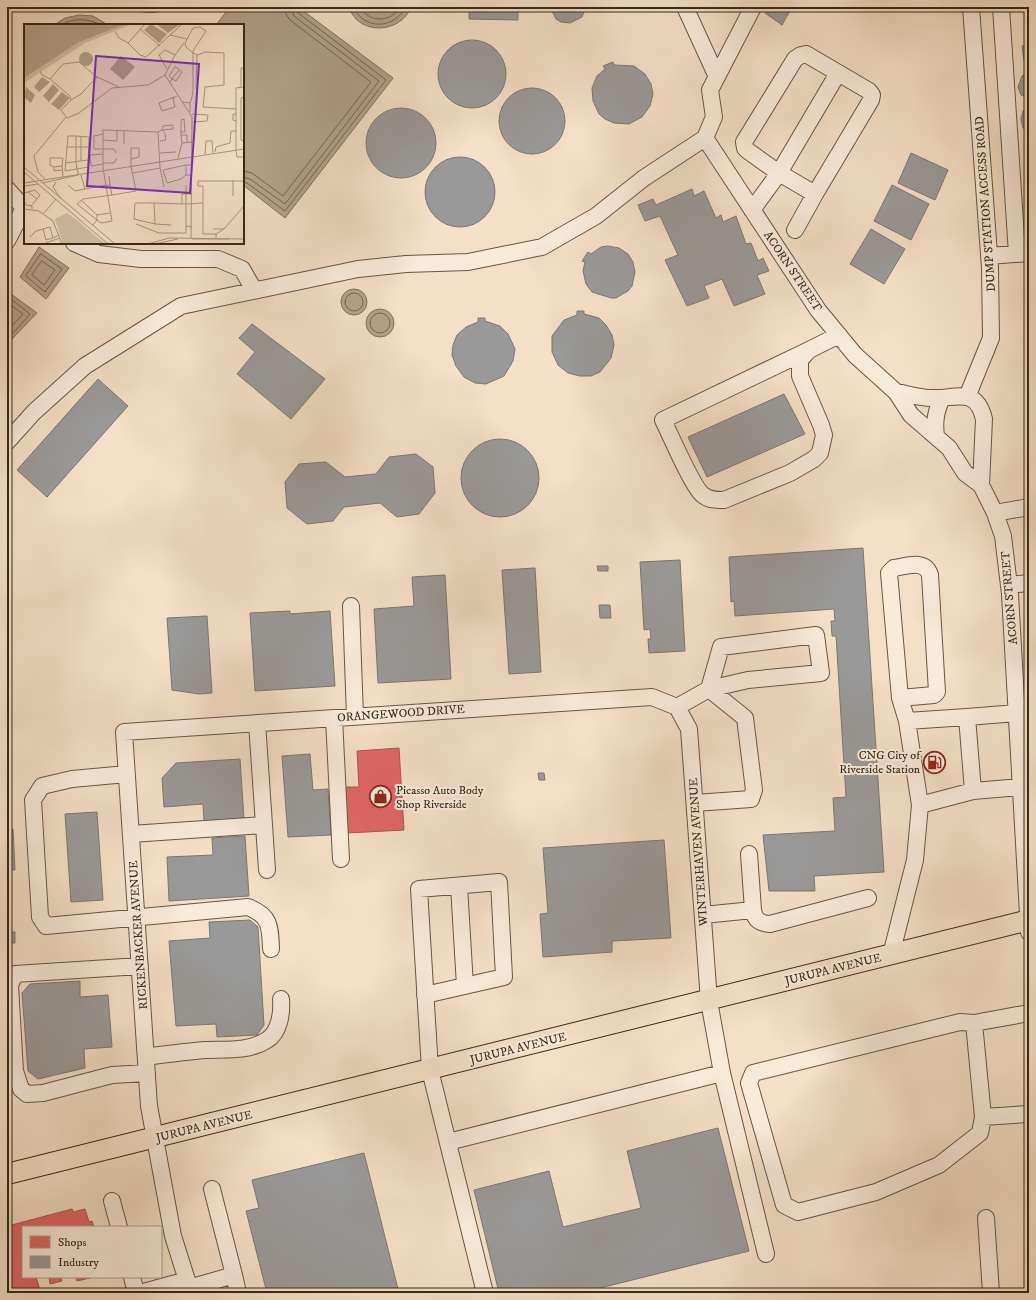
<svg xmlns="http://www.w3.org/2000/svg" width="1036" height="1300" font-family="'IM FELL DW Pica',serif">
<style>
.water{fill:#b3a28b;stroke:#81725d}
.shops{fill:#e06666;stroke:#ad544f}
.industry{fill:#999;stroke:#7b7772}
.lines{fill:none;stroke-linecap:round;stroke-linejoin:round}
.shore{stroke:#746652;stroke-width:1}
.minor-casing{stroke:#655744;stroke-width:18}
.major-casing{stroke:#352918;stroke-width:22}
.minor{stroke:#f8ebda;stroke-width:16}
.major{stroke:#f4e0c6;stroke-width:20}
.labels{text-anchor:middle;stroke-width:4;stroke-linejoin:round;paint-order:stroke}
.street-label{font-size:12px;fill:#352918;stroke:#f8ebda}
.poi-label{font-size:12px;fill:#352918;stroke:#f8ebda;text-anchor:end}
.inset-road{fill:none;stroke:#a89780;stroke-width:1}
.view{fill:#7b2cbf;fill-opacity:0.15;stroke:#7b2cbf;stroke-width:2}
.inset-edge{fill:none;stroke:#352918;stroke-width:2}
</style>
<rect width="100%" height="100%" fill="#f4e0c6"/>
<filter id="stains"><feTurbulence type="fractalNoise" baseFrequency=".005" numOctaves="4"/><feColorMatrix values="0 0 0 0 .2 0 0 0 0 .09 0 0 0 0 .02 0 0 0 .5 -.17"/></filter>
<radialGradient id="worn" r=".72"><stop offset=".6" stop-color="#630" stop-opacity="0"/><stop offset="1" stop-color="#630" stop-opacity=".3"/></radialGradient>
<path class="water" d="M128,7h43c-13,8 -29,7 -43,0z
M230,7h68l95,71 -108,140 -42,-33v-160h-27z
M349,7h62c-10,27 -53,29 -62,0z
M79,15l14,1 15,9h-54l11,-7z
M39,247l30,21 -23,31 -26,-22z
M341 302a13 13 0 1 1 26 0a13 13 0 1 1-26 0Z
M7,291l30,22 -25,26 -5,-4z
M366 323a14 14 0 1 1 28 0a14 14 0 1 1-28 0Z"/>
<path class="shops" d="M399,748l5,82 -57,3 -3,-46h15l-2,-36z
M72,1209l1,3 12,-3 4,13 3,-1 2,6h-71v50h13l4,13 -13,3h-20v-68l1,1z
M49,1277h12l1,4 -12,3z
M76,1277h18l-17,4z"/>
<path class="industry" d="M469,7h49v13l-49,-1z
M550,7h36l-4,10 -12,6 -9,-1 -5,-3z
M768,7h24l-10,18 -17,-12z
M438 74a34 34 0 1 1 68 0a34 34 0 1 1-68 0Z
M1029,45v16h-5l-2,-15z
M613,62l1,3 20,1 11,8 6,10 2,10 -3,12 -8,11 -13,7 -15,-1 -9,-4 -6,-5 -6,-13 -1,-13 5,-12 8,-7 -2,-3z
M1029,73v25l-8,-3 -3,-8 4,-11z
M499 121a33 33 0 1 1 66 0a33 33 0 1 1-66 0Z
M1028,107h1v25l-6,-4 -2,-9 2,-8z
M366 143a35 35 0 1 1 70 0a35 35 0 1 1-70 0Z
M911,153l37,17 -13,30 -37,-17z
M425 192a35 35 0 1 1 70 0a35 35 0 1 1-70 0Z
M892,185l37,19 -18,36 -37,-19z
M692,189l2,7 10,-5 12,27 5,-3 2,7 13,-6 10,28 5,-1 7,18 5,-3 6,13 -12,4 8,19 -31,12 -12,-27 -18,7 5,12 -22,8 -22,-46 13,-5 -18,-39 -15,5 -7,-16 15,-6 3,6z
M871,229l34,20 -21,35 -34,-20z
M608,246l11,2 9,6 5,8 2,10 -3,14 -4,5 -12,7h-5l-19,-6 -6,-8 -3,-13 2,-9 -3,-1 6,-9 3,2 10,-7z
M577,311h7v3l15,4 7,7 6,10 2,10 -3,13 -11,14 -9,4h-11l-12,-3 -10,-8 -6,-13v-16l12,-16 13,-5z
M478,318h7v3l15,5 8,8 7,15 -2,12 -9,15 -18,8 -11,-1 -11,-6 -8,-11 -4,-11 1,-10 4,-10 9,-8 12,-5z
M252,324l73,55 -34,40 -54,-45 18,-22 -16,-14z
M98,379l30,27 -81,91 -30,-27z
M784,394l21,40 -98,43 -19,-40z
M461 478a39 39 0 1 1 78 0a39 39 0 1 1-78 0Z
M416,454l17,13 2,26 -16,21 -22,3 -17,-14 -36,4 -11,14 -26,3 -20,-16 -2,-26 14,-18 27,-2 19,15 31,-3 13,-17z
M863,548l21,324 -70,4 1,15h-46l-6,-56 72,-4 -2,-33 13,-1 -10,-161h-4l-1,-15h4l-1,-12 -99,7 -1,-15 -3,1 -2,-45z
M680,560l5,91 -36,2 -1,-14h3l-1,-10 -6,1 -4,-68z
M597,566h11v5h-10z
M535,568l6,104 -32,2 -7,-104z
M445,575l6,104 -73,4 -4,-74 40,-3 -2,-29z
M599,605h11l1,13h-11z
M290,611v3l40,-3 5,75 -80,5 -5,-78z
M207,616l5,77 -13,1 -27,-4 -5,-72z
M310,754l3,36 15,-1 3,46 -43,2 -6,-81z
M240,759l4,60 -40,2 -1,-17 -39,3 -2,-29 14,-15z
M538,773h6l1,7h-6z
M97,812l6,88 -32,2 -6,-88z
M13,829l2,41h-8v-40z
M245,836l4,60 -80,5 -2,-44 46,-2 -1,-17z
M664,840l7,98 -59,3v11l-69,5 -3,-43 8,-1 -5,-65z
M250,920l8,7 6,98 -7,10 -40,2 -1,-13 -40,2 -7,-85 41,-3 -1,-16z
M7,932h8v11h-8z
M80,981v16l28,-2 4,52 -28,2 1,19 -47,11 -10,-8 -6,-78 8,-9z
M718,1128l31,123 -169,42h-81l-25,-103 75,-19 14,56 78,-19 -14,-57z
M364,1153l35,140h-132l-21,-82 13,-3 -7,-28z"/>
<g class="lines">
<path class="shore" d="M353,7c12,24 41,22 53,0
M359,7c11,16 31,16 42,0
M61,25c14,-8 27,-6 41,0
M243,171l9,2 31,23 88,-114 -81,-62 -4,-6 -1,-7
M243,177l7,2 35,25 94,-123 -85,-65 -3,-9
M243,182l4,1 38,28 101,-131 -89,-68 -1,-5
M41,254l21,15 -17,23 -19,-16z
M42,261l13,9 -11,15 -12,-10z
M345 302a9 9 0 1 1 18 0a9 9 0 1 1-18 0Z
M7,296l23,18 -17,19h-6
M7,302l16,12 -12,13 -4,1
M370 323a10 10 0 1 1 20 0a10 10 0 1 1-20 0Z"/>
<defs>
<path id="minor" d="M685,7l32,70
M1001,7l16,247
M705,138l113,172 37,45 41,37 15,23 38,33 16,25 16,12 14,28 8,23 7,58 19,338
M7,189l17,19 -17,33
M752,210l27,-37 36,21 56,-94 1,-5 -3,-4 -63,-37 -5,1 -6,4 -51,83 1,6 3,3 31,22 59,-100
M795,230l20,-36
M74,243l25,11 42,5h77l24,10 12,21
M989,256l40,-3
M809,350l-146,70c7,14 30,68 40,75 6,5 13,5 21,5l66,-27 24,-14 6,-6 4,-18 -3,-10 -21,-49v-16l9,-10 30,-15
M896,392c12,2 24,6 36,6 24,1 44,-12 52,21l-3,66
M967,397l24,-59 -1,-70 -19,-261
M936,436c-2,-15 0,-25 6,-38
M7,442l27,-30 51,-46 96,-60 177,-37 48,-5 62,-2 74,-15 54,-31 48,-38 61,-40 9,-21 -4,-27 43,-83
M995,513l34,-6
M1009,585l20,-2
M351,606l4,111
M900,698l34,-3 3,-3 -7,-117c-5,-16 -23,-9 -36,-7l-5,5 11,125 7,23
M677,707l32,-18 39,-9 73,-7 -5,-38 -95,12 -12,42 36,29 9,72 -3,9 -56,4
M967,717l50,-4
M334,718l7,141
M127,774l-55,5 -30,7 -9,14 7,117 6,9 202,-19c23,9 22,20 23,42
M973,791l-6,-74 -60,4 13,84 53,-14 48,-4
M264,825l3,45
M131,834l133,-9 -7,-102
M749,854l4,56
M459,886l6,100
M703,915l50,-5c2,10 6,13 17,14l98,-26
M891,955l24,-95 5,-55
M140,966l-125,8 -5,11 5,86 6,18 6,5 16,-1 69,-18 35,-2
M425,995l79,-18 -5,-95 -80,7 11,181 55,223
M1029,1013l-55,10 9,94 46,-3
M974,1023l-14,-1 -207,51 -4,10 35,122 14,7 78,-20 63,-27 41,-32 3,-16
M146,1057c19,-3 39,-5 58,-7 21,-1 45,2 63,-10 13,-8 15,-28 14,-41
M722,1073l44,181
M448,1142l274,-69 -13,-72 -20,-272 -12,-22
M112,1201l7,26
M986,1218l5,75
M234,1275l4,18
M132,1277l4,16
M189,1288l45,-13 -22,-86
M140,1293l47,-13
M191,1293l-18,-57 -24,-130 -25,-374 528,-35 25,10"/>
<path id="major" d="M7,1174l1022,-254"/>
</defs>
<use href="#minor" class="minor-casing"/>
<use href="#major" class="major-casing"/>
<use href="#minor" class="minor"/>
<use href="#major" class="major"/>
</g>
<defs>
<symbol id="fuel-ring" viewBox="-11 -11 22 22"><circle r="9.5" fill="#f8ebda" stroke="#8f2418" stroke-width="1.5"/><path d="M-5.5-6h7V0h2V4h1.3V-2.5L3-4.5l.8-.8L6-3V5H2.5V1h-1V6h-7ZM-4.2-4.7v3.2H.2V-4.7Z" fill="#8f2418"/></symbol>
<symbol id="shop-ring" viewBox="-11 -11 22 22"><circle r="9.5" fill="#f8ebda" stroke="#8f2418" stroke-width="1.5"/><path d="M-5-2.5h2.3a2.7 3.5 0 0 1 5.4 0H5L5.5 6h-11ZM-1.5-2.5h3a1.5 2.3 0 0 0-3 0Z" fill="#8f2418"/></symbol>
</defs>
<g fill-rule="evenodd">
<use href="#fuel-ring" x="922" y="750" width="25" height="25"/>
<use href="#shop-ring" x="368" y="784" width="25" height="25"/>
</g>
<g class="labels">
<g class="street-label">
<text transform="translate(985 204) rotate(-94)" y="4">DUMP STATION ACCESS ROAD</text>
<text transform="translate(793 271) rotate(56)" y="4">ACORN STREET</text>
<text transform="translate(1009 598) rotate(-95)" y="4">ACORN STREET</text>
<text transform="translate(401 713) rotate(-4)" y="4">ORANGEWOOD DRIVE</text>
<text transform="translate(698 852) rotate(-94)" y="4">WINTERHAVEN AVENUE</text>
<text transform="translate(138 935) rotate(-94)" y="4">RICKENBACKER AVENUE</text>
<text transform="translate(833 969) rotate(-14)" y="4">JURUPA AVENUE</text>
<text transform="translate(518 1048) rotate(-14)" y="4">JURUPA AVENUE</text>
<text transform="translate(204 1126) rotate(-14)" y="4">JURUPA AVENUE</text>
</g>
<g class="poi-label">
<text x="920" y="759">CNG City of<tspan x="920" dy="14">Riverside Station</tspan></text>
<text x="396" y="794" text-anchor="start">Picasso Auto Body<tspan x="396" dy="14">Shop Riverside</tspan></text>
</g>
</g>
<g transform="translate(24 24)">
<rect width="220" height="220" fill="#f4e0c6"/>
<path d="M0,0h108l-47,19 -61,40zM43,189l11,8 27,23h-42l-8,-25z" fill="#d4c1a8"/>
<path d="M0,0h101l-46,18 -55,36zM127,0l16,10 -8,9 -15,-13zM132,0h24l-12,9zM55 35a7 7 0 1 1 14 0a7 7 0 1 1-14 0ZM97,32l14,11 -12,13 -13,-11zM18,53l8,5 -11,10 -5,-5zM29,60l6,6 -10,12 -6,-6zM2,63l9,8 -4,8 -7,-6zM38,68l8,6 -11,12 -8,-6z" fill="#b3a28b"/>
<path class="inset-road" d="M121,0l-17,19 12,12 6,2 36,-33M116,5l20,17M91,7l4,7 9,5M146,11l17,4M151,31l9,-12M16,47l2,4 8,4M141,51l27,42 -1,122M73,53l22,10M145,59l3,-4 4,2 6,-9 -6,-5h-1l-6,9 3,3 7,-9M217,63v-19h3M172,65l1,-35M150,73l-15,6 3,8 13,-4 -2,-9 4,-2M220,73l-3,1v42l3,1M47,76l10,-6 16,-17 -18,-15 -16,2 -13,15 20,17 1,4 -10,10 6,8 12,-5 33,-25 36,-3 17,-10 10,-20 -10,-5 -6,5 8,14M159,78l7,1v9M166,79l2,-6 1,-7v-39l13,-20 -6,-4 -7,1 -8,15 1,4 7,6 5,2 7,-3 19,1v32l-19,2 -2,20 33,2M168,90l16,1 -1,6 -14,1M212,97l-3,-1v-6h3M134,108l4,-2 11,-1v-4l-10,1 -1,4 3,3 1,7 -6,1M157,108h4l-1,-13 -3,1v15M79,110l-9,2v13h20l2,4M52,112h-8l-3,35 12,-2 11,-2 1,-30 -13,-1v26l1,7 1,3v2M57,112v25M79,116l14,1v-11M163,118v-7h-6l1,8 10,-1M100,120v-14M44,123h20M212,126v-62l8,-1M212,126l1,7h7M191,128l1,-5 14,-4 1,-12h5M136,129l16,-1M181,130l1,-13h6l1,12M154,134l4,-15M42,139l22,-3M79,139h11l3,-5M79,140l-12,2 -1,-11 13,-1M162,141l-23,5 4,13 14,-4 5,-4M0,143l91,77M30,143l-4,-2v-7h13l-1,8M136,144l4,19M38,146l-8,1v-4l8,-1 1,11M0,148l84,72M109,149l27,-5 -2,-36M57,151l4,14 21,-4M167,151h-5v-10h6M21,155l-7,-7 -4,-16 32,-39M209,156v16M32,158l-3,5 8,12M0,159l220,-34M19,159l35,-8M44,161l7,6 10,-2M86,161l2,10 24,-4 -5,-25v-18h8v9l-8,2M0,162l14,-2M82,162l4,-1 -1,-9M4,168l7,-2 5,5 -3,4M0,169l4,-1 9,7 -6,7M57,176l16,15M0,177l2,4 6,1v3M130,179h-19l-1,16 21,5M158,179v-9h10M0,185l15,2 14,10 9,23M20,189l12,-14M86,189l-13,2v5l-20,-16 6,-5 29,-4M112,200l23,9h27v-7l6,1M69,201l4,-5 4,3 11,-2 -9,-53v-38l55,2M147,201l-16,-1 -1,-21 32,1v-19M162,202v-22l17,-1M19,205l3,11 7,-2M189,205h11l20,-23M192,210h-13v-48h-5v-5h46M6,213l6,-6 14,-4 3,11 6,-3M192,214v-4l8,-5M168,215h37M19,220l17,-6M124,220l21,-6 75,1M131,220l23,-5"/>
<path class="view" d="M72,32l103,8 -9,129 -103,-7z"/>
<rect width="220" height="220" class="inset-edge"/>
</g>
<rect width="1036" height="1300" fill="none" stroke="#f4e0c6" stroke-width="24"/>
<rect x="8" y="8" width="1020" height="1284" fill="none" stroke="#352918" stroke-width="2"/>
<rect x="12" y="12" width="1012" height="1276" fill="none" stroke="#352918"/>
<rect x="22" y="1226" width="140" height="52" fill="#f8ebda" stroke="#aa9d8c"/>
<rect x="30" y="1236" width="20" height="12" fill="#e06666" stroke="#aa9d8c"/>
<text x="58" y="1246" font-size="12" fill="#352918">Shops</text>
<rect x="30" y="1256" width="20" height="12" fill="#999999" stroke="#aa9d8c"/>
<text x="58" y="1266" font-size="12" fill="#352918">Industry</text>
<rect width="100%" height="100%" filter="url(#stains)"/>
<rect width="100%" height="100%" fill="url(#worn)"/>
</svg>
